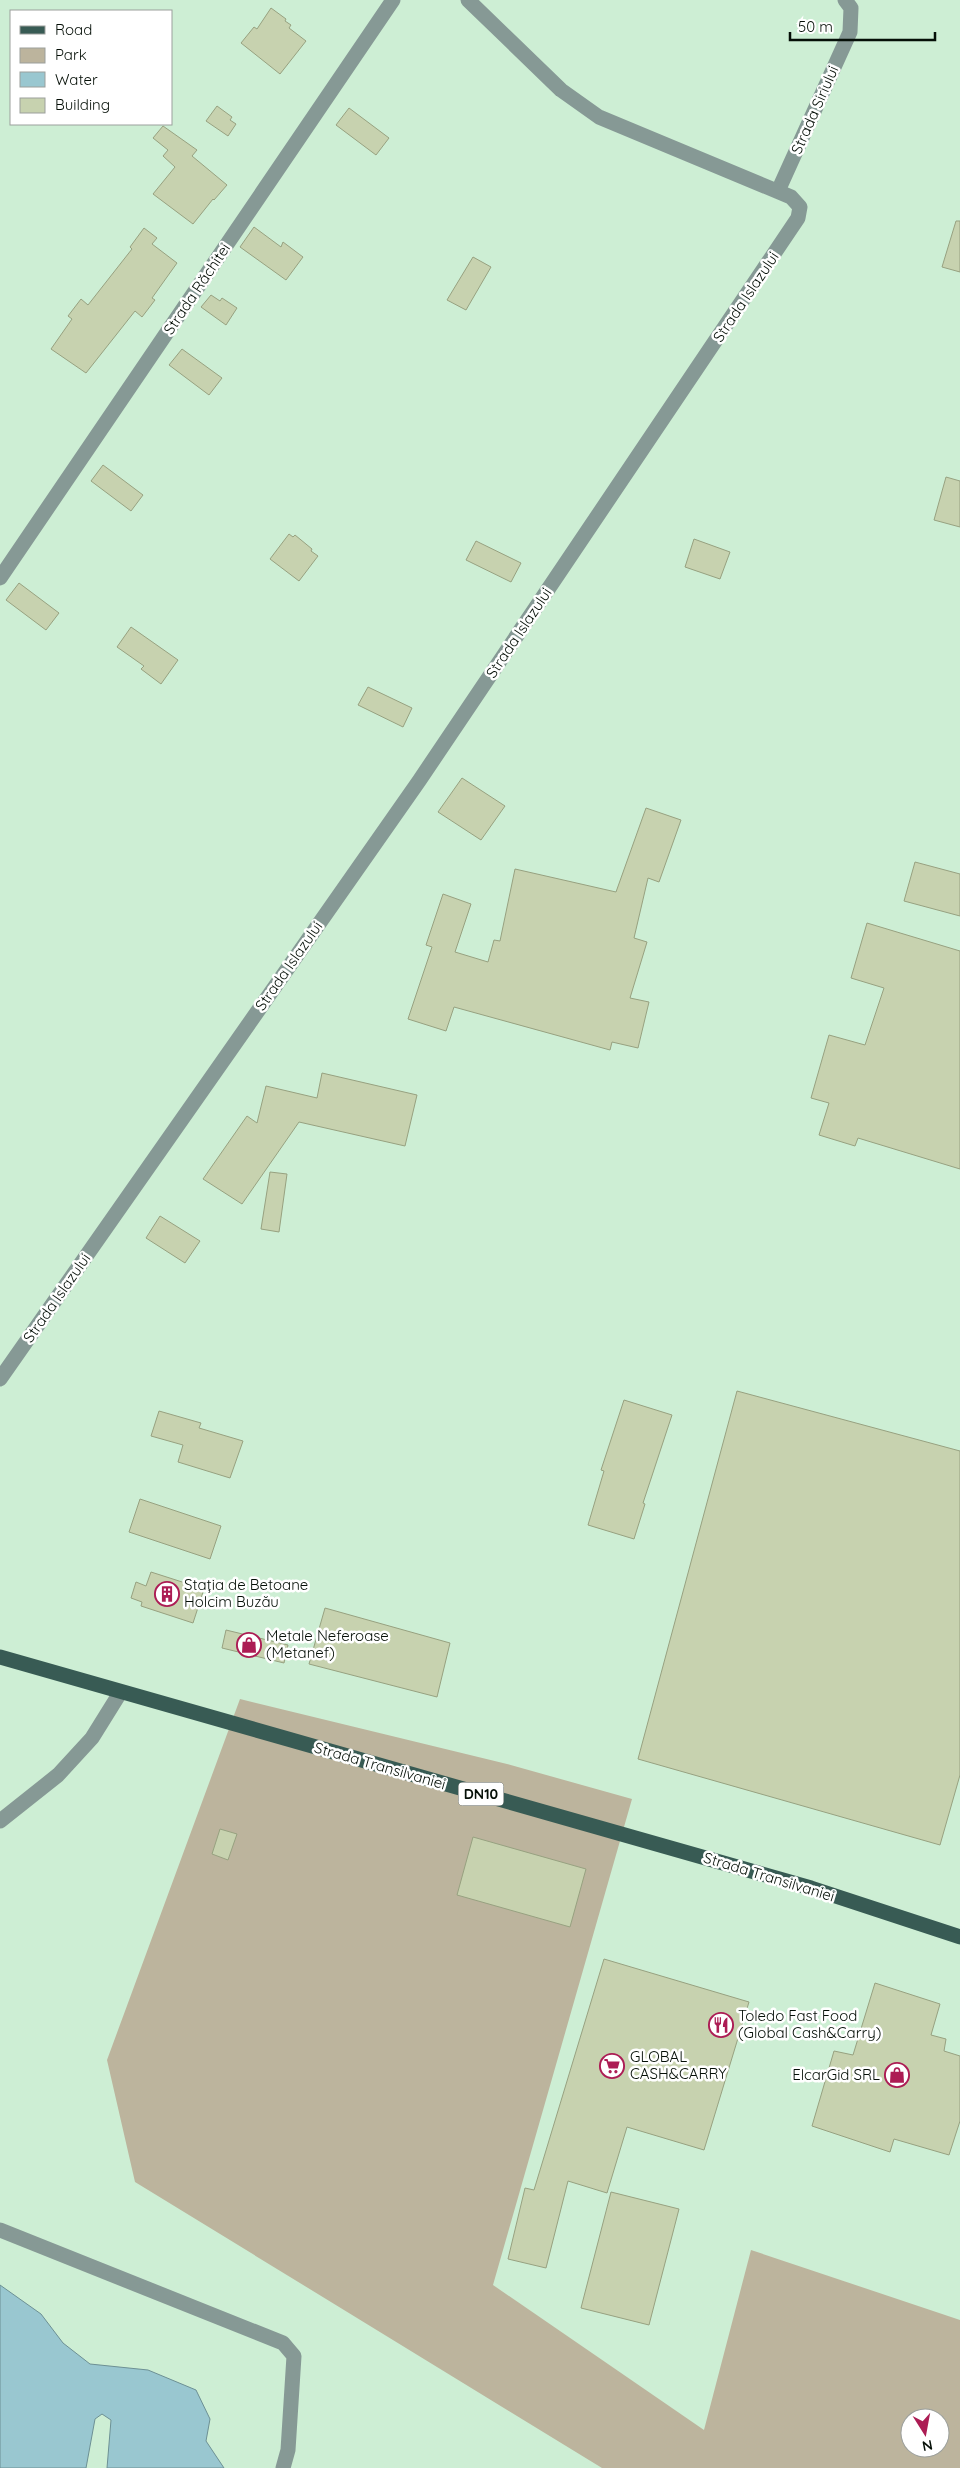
<svg xmlns="http://www.w3.org/2000/svg" width="960" height="2468" font-family="Quicksand,sans-serif">
<style>
.green{fill:#bcb49d;fill-rule:evenodd}
.water{fill:#99c7d0;stroke:#6d9094}
.building{fill:#c7d2af;stroke:#97a180}
.lines{fill:none;stroke-linecap:round;stroke-linejoin:round}
.street{stroke:#869995;stroke-width:15}
.primary{stroke:#385b54;stroke-width:15}
.labels{text-anchor:middle;stroke-width:5;stroke-linejoin:round;paint-order:stroke}
.shield{fill:#fff;stroke:#505751;stroke-width:1}
.shield-label{font-size:14px;font-weight:bold;fill:#050f07}
.street-label{font-size:15px;fill:#050f07;stroke:#fff}
.poi-label{font-size:15px;fill:#050f07;stroke:#fff;text-anchor:start}
</style>
<rect width="100%" height="100%" fill="#cdeed4"/>
<path class="green" d="M240,1699l267,65 125,35 -139,486 211,145 47,-180 209,70v148h-358l-467,-286 -28,-122zM910,2418h30v30h-30z"/>
<path class="water" d="M0,2285l41,29 22,29 27,21 58,6 48,20 14,29 -4,22 18,27h-117l4,-48 -9,-6 -7,5 -9,49h-86z"/>
<path class="building" d="M271,8l15,11 -1,2 6,4 -2,3 17,13 -26,33 -39,-31 13,-16 3,2z
M217,106l15,11 -2,3 6,4 -8,12 -22,-15z
M349,108l40,30 -13,17 -40,-30z
M163,126l34,24 -5,6 35,29 -13,15 -1,-1 -20,25 -40,-30 22,-27 -12,-11 5,-6 -15,-12z
M956,221h4v51l-18,-5z
M254,227l27,20 2,-5 20,15 -17,23 -46,-33z
M144,228l13,10 -5,6 25,19 -25,35 3,2 -13,17 -7,-6 -49,62 -35,-24 21,-30 -4,-3 13,-17 7,6 44,-56 -2,-2z
M473,257l18,10 -25,43 -19,-10z
M211,295l9,6 2,-3 15,10 -11,17 -25,-18z
M182,349l40,29 -13,17 -40,-30z
M103,465l40,30 -12,16 -40,-30z
M946,477l14,4v46l-26,-7z
M289,534l4,3 2,-2 17,14 -1,2 7,5 -19,25 -29,-22z
M694,539l36,13 -10,27 -35,-12z
M476,541l45,22 -10,19 -45,-22z
M19,583l40,30 -13,17 -40,-30z
M131,627l47,33 -17,24 -20,-15 3,-3 -27,-19z
M368,687l44,21 -9,19 -45,-22z
M462,778l43,28 -24,34 -43,-28z
M646,808l35,12 -22,62 -11,-4 -14,60 13,4 -17,56 19,4 -11,46 -26,-6 -2,8 -156,-43 -8,24 -38,-12 24,-72 -6,-2 17,-51 28,10 -16,48 33,10 6,-22 6,1 15,-72 101,23z
M915,862l45,12v42l-56,-15z
M867,923l93,28v218l-102,-31 -3,8 -36,-11 10,-32 -18,-5 18,-63 36,10 19,-57 -33,-10z
M322,1073l95,22 -12,51 -106,-24 -57,82 -39,-25 44,-63 10,7 9,-37 51,12z
M270,1172l17,2 -8,58 -18,-3z
M160,1216l40,25 -15,22 -39,-25z
M737,1391l223,60v324l-20,70 -302,-86z
M624,1400l48,15 -29,88 2,1 -11,35 -46,-14 16,-54 -3,-1z
M159,1411l42,12 -2,5 44,13 -13,37 -52,-16 5,-17 -32,-9z
M140,1499l81,27 -11,33 -81,-27z
M151,1572l53,17 -11,34 -52,-17 1,-4 -11,-4 5,-16 10,4z
M325,1608l125,35 -13,54 -128,-33z
M226,1630l62,15 -4,18 -62,-15z
M220,1829l17,5 -9,26 -16,-6z
M473,1837l113,32 -16,58 -113,-32z
M604,1959l145,43 -45,148 -77,-23 -20,66 -39,-12 -22,87 -38,-9 17,-71 9,2z
M875,1983l65,21 -9,31 15,4 -2,12 16,5v65l-11,34 -55,-16 -4,13 -78,-26 22,-75 19,4z
M611,2192l68,17 -30,116 -68,-17z"/>
<g class="lines">
<path class="street" d="M778,191l72,-159 1,-24 -6,-8
M0,578l393,-578
M0,1379l419,-598 379,-563 2,-11 -9,-10 -192,-80 -38,-27 -93,-90
M0,1821l58,-46 34,-37 28,-45
M0,2230l283,113 11,13 -6,94 -5,18"/>
<path class="primary" d="M0,1657l811,231 149,49"/>
</g>
<defs>
<symbol id="building-ring" viewBox="-11 -11 22 22"><circle r="9.5" fill="#fff" stroke="#ac1c54" stroke-width="1.5"/><path d="M-4-6H4V6H1V3H-1V6H-4ZM-2.5-4.3h1.7v1.8h-1.7ZM.8-4.3h1.7v1.8H.8ZM-2.5-1h1.7V.8h-1.7ZM.8-1h1.7V.8H.8Z" fill="#ac1c54"/></symbol>
<symbol id="shop-ring" viewBox="-11 -11 22 22"><circle r="9.5" fill="#fff" stroke="#ac1c54" stroke-width="1.5"/><path d="M-5-2.5h2.3a2.7 3.5 0 0 1 5.4 0H5L5.5 6h-11ZM-1.5-2.5h3a1.5 2.3 0 0 0-3 0Z" fill="#ac1c54"/></symbol>
<symbol id="restaurant-ring" viewBox="-11 -11 22 22"><circle r="9.5" fill="#fff" stroke="#ac1c54" stroke-width="1.5"/><path d="M-5-6h1v4h1v-4h1v4h1v-4h1v5L-1.5 .5V6h-2V.5L-5-1ZM5-6V6H3V1.5H1.5Q1.5-4 5-6Z" fill="#ac1c54"/></symbol>
<symbol id="supermarket-ring" viewBox="-11 -11 22 22"><circle r="9.5" fill="#fff" stroke="#ac1c54" stroke-width="1.5"/><path d="M-6-5.5h2.5l.6 2H6L4.5 2H-2.5L-4.4-4H-6ZM-1.5 3.2a1.3 1.3 0 1 0 .1 0ZM3 3.2a1.3 1.3 0 1 0 .1 0Z" fill="#ac1c54"/></symbol>
</defs>
<g fill-rule="evenodd">
<use href="#building-ring" x="153" y="1580" width="28" height="28"/>
<use href="#shop-ring" x="235" y="1631" width="28" height="28"/>
<use href="#restaurant-ring" x="707" y="2011" width="28" height="28"/>
<use href="#supermarket-ring" x="598" y="2052" width="28" height="28"/>
<use href="#shop-ring" x="883" y="2061" width="28" height="28"/>
</g>
<g class="labels">
<rect class="shield" x="458.5" y="1782.5" width="45" height="23" rx="4"/>
<g class="shield-label">
<text x="481" y="1799">DN10</text>
</g>
<g class="street-label">
<text transform="translate(815 110) rotate(-66)" y="5">Strada Siriului</text>
<text transform="translate(197 289) rotate(-56)" y="5">Strada Răchitei</text>
<text transform="translate(746 297) rotate(-56)" y="5">Strada Islazului</text>
<text transform="translate(519 633) rotate(-56)" y="5">Strada Islazului</text>
<text transform="translate(289 966) rotate(-55)" y="5">Strada Islazului</text>
<text transform="translate(57 1298) rotate(-55)" y="5">Strada Islazului</text>
<text transform="translate(380 1766) rotate(16)" y="5">Strada Transilvaniei</text>
<text transform="translate(769 1877) rotate(17)" y="5">Strada Transilvaniei</text>
</g>
<g class="poi-label">
<text x="184" y="1590">Stația de Betoane<tspan x="184" dy="17">Holcim Buzău</tspan></text>
<text x="266" y="1641">Metale Neferoase<tspan x="266" dy="17">(Metanef)</tspan></text>
<text x="738" y="2021">Toledo Fast Food<tspan x="738" dy="17">(Global Cash&amp;Carry)</tspan></text>
<text x="630" y="2062">GLOBAL<tspan x="630" dy="17">CASH&amp;CARRY</tspan></text>
<text x="880" y="2080" text-anchor="end">ElcarGid SRL</text>
</g>
</g>
<rect x="10" y="10" width="162" height="115" fill="#ffffff" stroke="#9b9f9c"/>
<rect x="20" y="26" width="25" height="8" fill="#385b54" stroke="#9b9f9c"/>
<text x="55" y="35" font-size="15" fill="#050f07">Road</text>
<rect x="20" y="48" width="25" height="15" fill="#bcb49d" stroke="#9b9f9c"/>
<text x="55" y="60" font-size="15" fill="#050f07">Park</text>
<rect x="20" y="72" width="25" height="15" fill="#99c7d0" stroke="#9b9f9c"/>
<text x="55" y="85" font-size="15" fill="#050f07">Water</text>
<rect x="20" y="98" width="25" height="15" fill="#c7d2af" stroke="#9b9f9c"/>
<text x="55" y="110" font-size="15" fill="#050f07">Building</text>
<g transform="translate(925 2433) rotate(169)"><circle r="24" fill="#ffffff" stroke="#9b9f9c"/>
<path d="M0-4L9 19L0 12L-9 19Z" fill="#ac1c54"/>
<text y="-8" font-size="14" font-weight="bold" text-anchor="middle" fill="#050f07">N</text>
</g>
<path d="M790 32v8h145v-8" fill="none" stroke="#050f07" stroke-width="2.5"/>
<text x="798" y="32" font-size="15" fill="#050f07" stroke="#ffffff" stroke-width="4" paint-order="stroke">50 m</text>
</svg>
